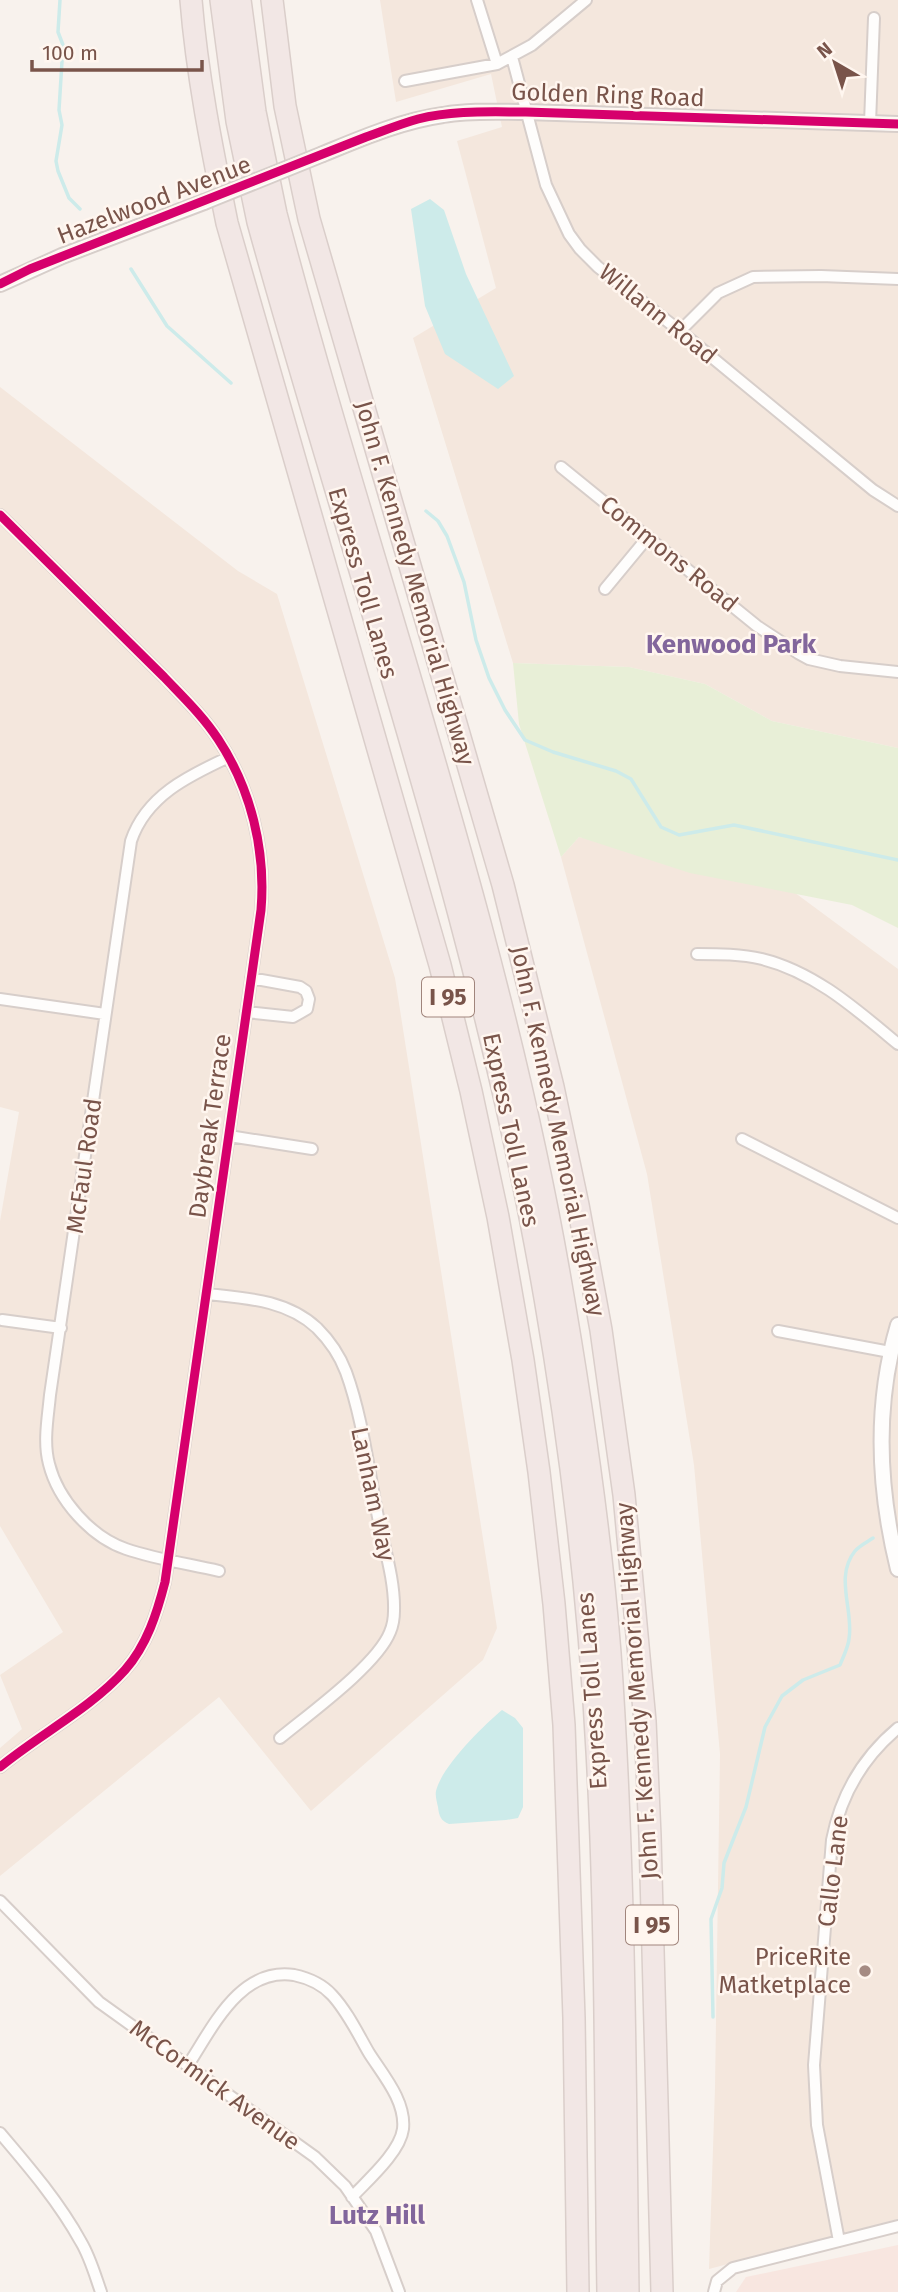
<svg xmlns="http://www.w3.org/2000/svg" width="898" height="2292" font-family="'Fira Sans',sans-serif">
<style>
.residential{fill:#f4e7dd}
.commercial{fill:#f8e6e0}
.green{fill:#e8efd7}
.water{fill:#cdebea}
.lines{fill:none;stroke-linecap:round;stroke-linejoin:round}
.stream{stroke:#cdebea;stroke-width:3.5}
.minor-casing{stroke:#d7ceca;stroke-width:14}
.tertiary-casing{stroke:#d7ceca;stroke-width:18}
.motorway-casing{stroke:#daceca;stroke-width:24}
.minor{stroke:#fefdfc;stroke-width:10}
.tertiary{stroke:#fefdfc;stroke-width:14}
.motorway{stroke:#f2e7e5;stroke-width:21}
.tertiary-bridge-casing{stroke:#d7ceca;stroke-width:18;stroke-linecap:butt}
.tertiary-bridge{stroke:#fefdfc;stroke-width:14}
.cycleway-casing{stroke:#fff6ef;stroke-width:13}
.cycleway{stroke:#d6006c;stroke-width:9}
.poi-dot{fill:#a58b83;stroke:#fff6ef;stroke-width:2.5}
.labels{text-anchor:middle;stroke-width:5;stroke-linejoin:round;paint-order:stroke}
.shield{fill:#fff6ef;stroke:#a1857c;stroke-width:2}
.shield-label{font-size:23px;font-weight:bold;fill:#79544a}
.street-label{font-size:24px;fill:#79544a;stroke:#fff6ef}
.poi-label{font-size:24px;fill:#79544a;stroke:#fff6ef;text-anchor:end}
.neighbourhood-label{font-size:26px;font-weight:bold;fill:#82669c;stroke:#fff6ef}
</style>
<rect width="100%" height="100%" fill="#f8f2ed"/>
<path class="residential" d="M380,0h518v748l-126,-27 -67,-37 -76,-17 -116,-4 -100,-325 83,-50 -39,-147 45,-14 -11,-53 -95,28z
M0,387l238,184 39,23 118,384 102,650 -14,32 -172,151 -92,-114 -219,179v-128l22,-19 -22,-54 63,-43 -63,-106v-305l19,-109 -19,-5z
M579,837l200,44 119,88v1250l-189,50 6,-181 5,-334 -26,-289 -47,-291 -86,-317z"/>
<path class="commercial" d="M898,2245v47h-162l10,-15z"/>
<path class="green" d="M513,663l116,4 76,17 67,37 126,27v180l-46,-23 -162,-32 -111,-36 -18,20 -42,-133z"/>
<path class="water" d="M430,199l14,11 22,64 48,102 -16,13 -53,-35 -20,-48 -14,-97z
M502,1710l13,8 8,10v79l-5,11 -12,2 -57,4c-8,-3 -10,-8 -11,-17 -1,-5 -3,-11 -2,-16 6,-25 47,-65 66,-81z"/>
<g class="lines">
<path class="stream" d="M60,0l-2,32 5,13 -4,65 3,15 -6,36 2,10 11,27 11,11
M131,269l36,57 64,57
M426,511l12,10 9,15 17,46 12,58 13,38 16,32 20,30 28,12 63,19 15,8 30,48 18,8 55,-10 164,35
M713,2017l-2,-98 11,-31 2,-25 22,-56 19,-80 17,-31 21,-16 37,-15c3,-8 8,-17 9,-26 5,-29 -15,-62 6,-88 4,-5 12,-9 18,-13"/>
<defs>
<path id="minor" d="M477,0l20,64
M512,57l34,128 23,49 11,15 18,18 82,64 193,159 25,16
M405,81l92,-17 35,-19 54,-45
M870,123l4,-105
M680,331l38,-38 35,-16 68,-1 77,3
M561,467l196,159 41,27 11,6 31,7 58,6
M0,515l164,162c19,20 39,39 54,62 33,50 48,111 43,171 -33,224 -63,448 -96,672 -8,31 -18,63 -40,88 -35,39 -85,64 -125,97
M605,589l43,-52
M697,954c22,0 44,0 65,5 53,13 95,51 136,85
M0,999l105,15
M246,1012l47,5 14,-8 2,-10 -3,-8 -6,-4 -49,-9
M229,1136l83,13
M742,1139l156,79
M208,1294c38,4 79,6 109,34 12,12 23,28 29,44 16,44 22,94 31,140 6,32 18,67 17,99 0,7 -1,14 -4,21 -13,33 -81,82 -110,106
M2,1320l59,8
M778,1331l112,21
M219,1571c-30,-7 -64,-12 -93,-22 -35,-12 -68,-49 -77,-85 -6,-22 -1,-47 1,-69l81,-554c15,-45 57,-65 98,-84
M0,1901l99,101 216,155 30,29 31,45 23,61
M188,2065c25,-38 52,-98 106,-90 14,3 28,9 38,20 15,16 26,39 37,58 14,22 37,48 34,76 -3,23 -35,51 -51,68
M0,2133c29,34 59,69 81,109 9,15 14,33 20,50
M839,2241l-22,-116 -3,-60 18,-225c9,-46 30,-82 66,-112
M714,2292l3,-11 16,-13 165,-42"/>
<path id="tertiary" d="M323,154c39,-16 78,-33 120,-39 28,-5 56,-3 83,-3l372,12
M0,284l62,-28 142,-54
M898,1325c-24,81 -20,163 0,244"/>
<path id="motorway" d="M191,0c6,75 21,149 36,223l213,742 31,126 27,126 25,143 16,112 15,132 10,121 10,293 4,274
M221,0l16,121 21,101c99,357 224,709 287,1076 26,150 44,301 52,453 10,180 8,361 11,541
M240,0l15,112 21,102c93,354 220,699 283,1059 22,126 41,253 51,380 15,213 15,426 18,639
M272,0l13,106 24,113 194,666 50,202 25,118 23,125 23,165 21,226 5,115 12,456"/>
</defs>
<use href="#minor" class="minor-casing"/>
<use href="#tertiary" class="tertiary-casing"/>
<use href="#motorway" class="motorway-casing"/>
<use href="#minor" class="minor"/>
<use href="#tertiary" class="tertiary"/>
<use href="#motorway" class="motorway"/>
<defs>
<path id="tertiary-bridge" d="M204,202l119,-48"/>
</defs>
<use href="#tertiary-bridge" class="tertiary-bridge-casing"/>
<use href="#tertiary-bridge" class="tertiary-bridge"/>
<defs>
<path id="cycleway" d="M0,284l30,-15 336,-132c17,-6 34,-13 52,-18 35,-9 72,-7 108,-7l372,12
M0,515l164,162c19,20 39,39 54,62 33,50 48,111 43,171 -33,224 -63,448 -96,672 -8,31 -18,63 -40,88 -35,39 -85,64 -125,97"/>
</defs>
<use href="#cycleway" class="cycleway-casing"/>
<use href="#cycleway" class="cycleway"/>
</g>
<circle class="poi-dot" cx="865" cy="1971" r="7"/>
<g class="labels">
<g class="shield">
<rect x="422" y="977.5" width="52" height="39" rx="5"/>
<rect x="626" y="1905.5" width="52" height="39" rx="5"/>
</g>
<g class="shield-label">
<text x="448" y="1005">I 95</text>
<text x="652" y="1933">I 95</text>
</g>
<g class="street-label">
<text transform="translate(608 95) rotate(2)" y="8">Golden Ring Road</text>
<text transform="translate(154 200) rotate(-21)" y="8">Hazelwood Avenue</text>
<text transform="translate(658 314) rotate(39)" y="8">Willann Road</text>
<text transform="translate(669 554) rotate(39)" y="8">Commons Road</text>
<text transform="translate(363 583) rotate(74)" y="8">Express Toll Lanes</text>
<text transform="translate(415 583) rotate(74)" y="8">John F. Kennedy Memorial Highway</text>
<text transform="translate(210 1126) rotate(-82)" y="8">Daybreak Terrace</text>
<text transform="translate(511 1130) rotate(78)" y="8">Express Toll Lanes</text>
<text transform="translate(558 1131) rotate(78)" y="8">John F. Kennedy Memorial Highway</text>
<text transform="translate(84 1166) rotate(-82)" y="8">McFaul Road</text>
<text transform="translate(373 1494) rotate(78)" y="8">Lanham Way</text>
<text transform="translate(592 1691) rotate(-94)" y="8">Express Toll Lanes</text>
<text transform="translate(637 1691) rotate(-94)" y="8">John F. Kennedy Memorial Highway</text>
<text transform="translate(833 1871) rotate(-83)" y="8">Callo Lane</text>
<text transform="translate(215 2085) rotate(36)" y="8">McCormick Avenue</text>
</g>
<g class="poi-label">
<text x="851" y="1965">PriceRite<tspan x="851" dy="28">Matketplace</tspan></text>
</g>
<g class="neighbourhood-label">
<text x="731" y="653">Kenwood Park</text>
<text x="377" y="2224">Lutz Hill</text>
</g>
</g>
<g transform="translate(835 63) rotate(321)" stroke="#fff6ef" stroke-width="5" paint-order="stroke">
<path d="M0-5L12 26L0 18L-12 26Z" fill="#79544a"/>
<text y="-10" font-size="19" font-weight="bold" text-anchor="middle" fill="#79544a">N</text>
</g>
<path d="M32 60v10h170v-10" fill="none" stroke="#79544a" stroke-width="3.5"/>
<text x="42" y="60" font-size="21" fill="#79544a" stroke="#fff6ef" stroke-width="5" paint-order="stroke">100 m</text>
</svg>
